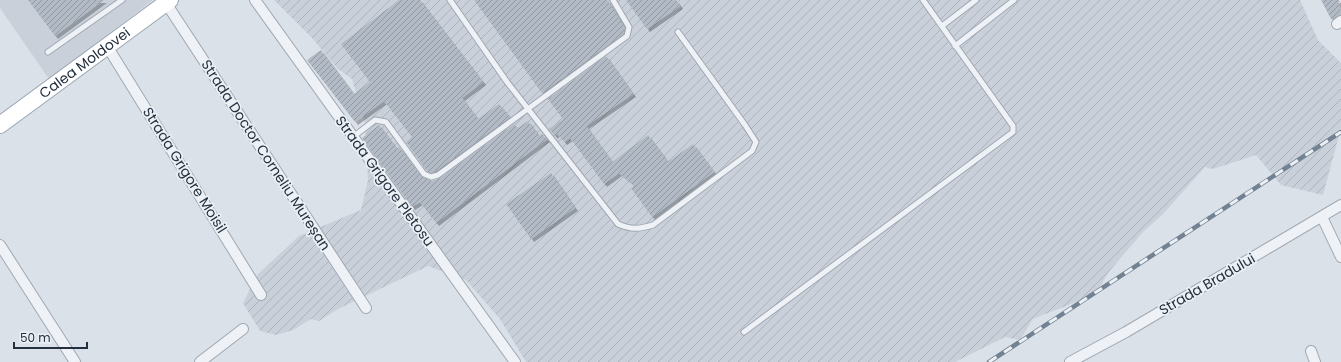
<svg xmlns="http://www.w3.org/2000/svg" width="1341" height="362" font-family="Poppins,sans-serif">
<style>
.built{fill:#c9d0da}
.industrial{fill:url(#industrial-furrows)}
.building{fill:url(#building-hatch);filter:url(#shadow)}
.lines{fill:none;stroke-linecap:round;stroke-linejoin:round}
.lane-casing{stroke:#a0a8b2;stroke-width:7}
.street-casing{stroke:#a0a8b2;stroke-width:12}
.primary-casing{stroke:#99a7b4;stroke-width:18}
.lane{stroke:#eef1f5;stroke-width:5}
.street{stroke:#eef1f5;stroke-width:10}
.primary{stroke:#fff;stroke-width:16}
.rail-casing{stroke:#738293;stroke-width:4.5}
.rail{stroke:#ebf0f5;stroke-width:3;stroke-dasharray:9;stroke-linecap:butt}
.labels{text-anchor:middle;stroke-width:3.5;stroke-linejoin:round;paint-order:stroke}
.street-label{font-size:14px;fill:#24303f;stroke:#ebf0f5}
</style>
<defs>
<pattern id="industrial-furrows" width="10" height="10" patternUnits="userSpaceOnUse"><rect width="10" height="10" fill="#c9d0da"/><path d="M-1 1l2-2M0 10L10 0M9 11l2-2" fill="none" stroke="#acb3bc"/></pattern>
<pattern id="building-hatch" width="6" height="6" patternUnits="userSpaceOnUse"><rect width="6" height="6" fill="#b2bbc5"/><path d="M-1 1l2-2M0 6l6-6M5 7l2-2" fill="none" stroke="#9198a1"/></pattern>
<filter id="shadow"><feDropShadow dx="3" dy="3" stdDeviation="0" flood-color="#0004"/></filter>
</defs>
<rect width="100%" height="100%" fill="#dbe1e8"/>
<path class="built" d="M0,0h153l-104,79 -49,-71z"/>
<path class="industrial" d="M274,0h1026l18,40 23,23v65l-18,67 -42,-10 -25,-30 -43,14 -8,-2 -42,47 -21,19 -34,40 -12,21 -63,25 -13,21 -15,-3 -50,25h-429l-26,-43 -34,-39 -38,-14 -90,43 -19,12 -8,-2 -18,11 -17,5 -16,-4 -17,-28 15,-29 41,-38 62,-26 7,-30 -3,-57 -13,-44 -14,-10 -25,-30z"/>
<path class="building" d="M28,0h76l-49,36z
M399,0h21l63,82 -21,16 16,21 21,-15 11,13 -74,54 -5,2 -4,-2 -21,-29 6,-5 -28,-36 -29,21 -48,-62 14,-10 33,44 16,-12 -29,-38z
M474,0h133l18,28 -2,6 -81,59z
M626,0h50l4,6 -33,23z
M1321,0h18l2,14 -10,5z
M606,56l27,38 -47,32 26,36 36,-27 20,27 25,-18 21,28 -62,45 -21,-29 4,-2 -16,-13 -15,11 -34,-46 -6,4 -7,-9 -2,3 -6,-7 14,-10 -15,-20z
M528,121l11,15 3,-2 5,5 -111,84 -16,-21 -8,5 -50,-69 17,-13 18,24 2,-2 22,29 11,5 8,-3 74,-54 4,4z
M551,173l24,35 -44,31 -25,-35z"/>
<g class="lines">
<defs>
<path id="lane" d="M450,0l57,82 111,142c13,6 22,5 35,1l99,-74 4,-9 -11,-17 -67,-93
M942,26l34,-26
M955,46l59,-46
M48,52l74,-52
M353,137l22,-17 11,2 38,52 7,3 7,-2 189,-139 2,-9 -16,-27
M744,332l269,-200v-6l-90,-126"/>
<path id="street" d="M255,0l260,362
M166,3l200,305
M1337,24l4,-3
M107,46l154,249
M1322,217l19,40
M0,245l75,117
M1311,351l4,11
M200,362l43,-33
M1070,362l56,-30 215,-127"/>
<g id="primary">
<path id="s1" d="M0,125l170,-125"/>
</g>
</defs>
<use href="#lane" class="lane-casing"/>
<use href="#street" class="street-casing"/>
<use href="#primary" class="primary-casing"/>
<use href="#lane" class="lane"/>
<use href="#street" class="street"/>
<use href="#primary" class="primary"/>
<defs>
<path id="rail" d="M989,362l352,-230"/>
</defs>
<use href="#rail" class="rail-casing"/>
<use href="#rail" class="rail"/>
</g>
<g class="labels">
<g class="street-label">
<text dy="5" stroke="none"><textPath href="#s1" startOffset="105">Calea Moldovei</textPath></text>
<text transform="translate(266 155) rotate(57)" y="5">Strada Doctor Corneliu Mureșan</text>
<text transform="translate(185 170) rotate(58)" y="5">Strada Grigore Moisil</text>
<text transform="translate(385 181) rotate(54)" y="5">Strada Grigore Pletosu</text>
<text transform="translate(1207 284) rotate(-30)" y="5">Strada Bradului</text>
</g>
</g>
<path d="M14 342v6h73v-6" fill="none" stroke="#24303f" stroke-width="2"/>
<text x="20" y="342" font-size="12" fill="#24303f" stroke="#ebf0f5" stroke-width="3" paint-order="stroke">50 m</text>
</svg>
